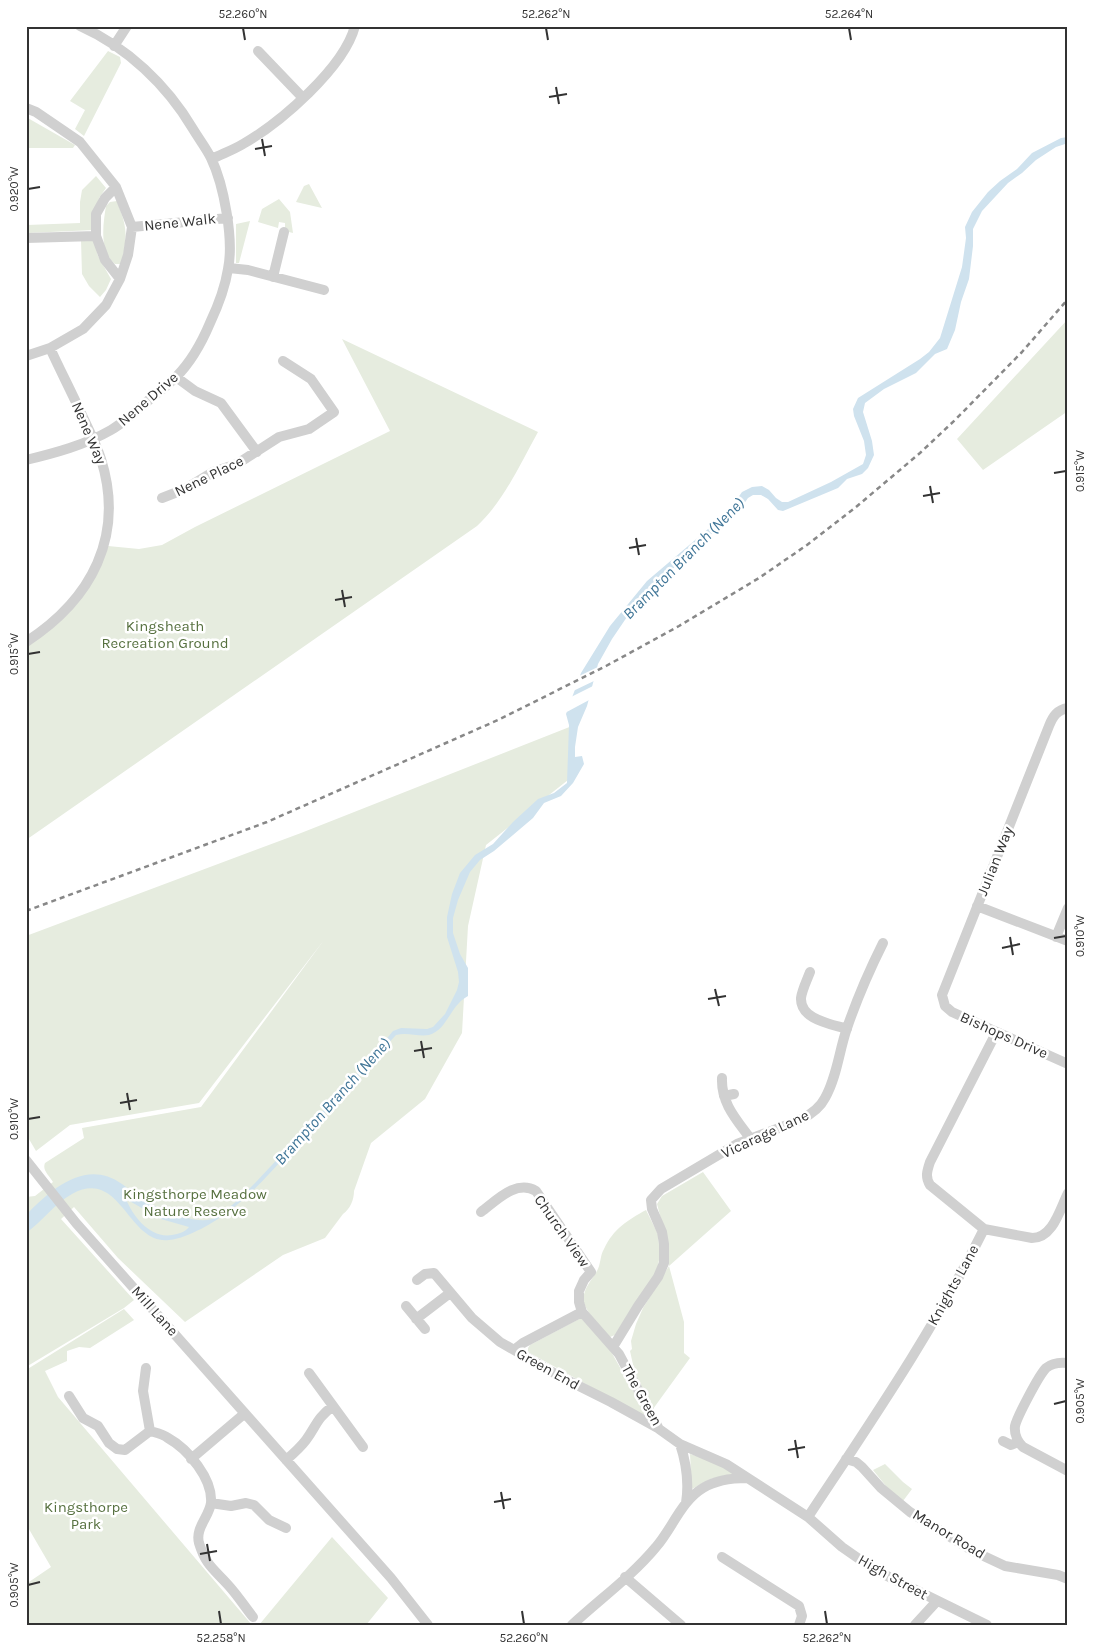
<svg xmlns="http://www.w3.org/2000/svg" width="1094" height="1651" font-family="Karla,sans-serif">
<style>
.green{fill:#e6ecdf}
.water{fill:#cfe2ee;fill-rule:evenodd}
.pier{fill:#fff}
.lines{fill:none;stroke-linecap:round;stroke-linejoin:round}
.minor{stroke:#d0d0d0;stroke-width:10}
.rail{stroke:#888;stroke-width:2.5;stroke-dasharray:5 4;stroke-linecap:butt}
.ticks{fill:none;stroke:#333;stroke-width:2}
.labels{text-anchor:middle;stroke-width:5;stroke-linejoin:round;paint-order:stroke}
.street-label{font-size:15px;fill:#333;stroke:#fff}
.park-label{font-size:15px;fill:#56703f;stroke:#fff}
.water-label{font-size:16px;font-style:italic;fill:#3f7597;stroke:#fff}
.neatline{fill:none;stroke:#333;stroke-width:2}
.ticks-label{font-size:12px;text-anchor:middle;fill:#333}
</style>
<rect width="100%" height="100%" fill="#fff"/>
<path class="green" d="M108,51l12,6 1,6 -37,73 -9,-7 10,-19 -15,-9z
M26,117l49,28 -2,3h-47z
M96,176l10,12 -7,10 -5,32 -66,3 -1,-8 53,-2v-21l2,-12z
M309,184l13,24 -26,-6 8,-16z
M279,199l11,13 3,21 -8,-2v-8l-6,-1 -1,6 -20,-6 4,-13z
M117,201c11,29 10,33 5,63h-7c-16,-12 -12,-40 -9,-58l4,-4z
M250,221l-11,42h-3v-39z
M81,240l13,1 4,15 13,23 -5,11 -6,7 -11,-11 -7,-12z
M1068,319v92l-85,59 -26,-31z
M342,339l196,93c-18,32 -34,69 -61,94l-451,314v-194c44,-26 64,-53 82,-100l31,3 23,-4 33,-18 195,-96z
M572,726l-4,54 -82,65 -18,81 -6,107 -37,66 -54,44 -17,48c0,9 -4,18 -11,23l-18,24 -42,17 -98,67 -67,-64 -44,-51 -13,12 73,81 -10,8 -98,59v-170l9,-1 18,-14c-4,-7 -11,-12 -8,-19l39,-25 -2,-10 119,-21 123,-167 -125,163 -129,22 -34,26 -10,-17v-198l275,-103z
M703,1172l28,39 -62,55 15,56v31l6,5 -37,51 -17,-31 -6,-27 2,-2 -1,-8 5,-17 7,-16 26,-42 -1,-21 -11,-41 5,-8z
M646,1210l12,24 2,21 -3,16 -42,64 -5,2c-9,-10 -22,-22 -26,-34 -3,-12 8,-23 13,-32 4,-7 3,-16 7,-22 9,-20 24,-29 42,-39z
M124,1309l10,11 -44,28 -11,-1 -12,4v10l-22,10 13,26 194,228h-226v-41l25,-17 -25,-43v-154z
M581,1318l28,30 35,62v4h-4l-112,-62v-4l2,-3z
M690,1454l26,8 17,12 -23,5 -18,10z
M885,1464l18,18 9,7 -9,12 -13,-10 -17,-21z
M332,1537l56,61 -22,27h-107z"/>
<path class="water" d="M1068,137v6l-12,4 -20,13 -14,13 -14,10 -26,28 -9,18v17l-4,33 -8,23 -6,28 -8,19 -12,5 -19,19 -32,16 -19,14 -2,9 9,29 2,14 -6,13 -6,6 -15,5 -9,9 -55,23 -5,-1 -10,-11 -7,-4h-8l-5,3 -14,20 -28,20 -58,54 -17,19 -19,28 -14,25 -11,42 -9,21 -3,20v10l7,-1 2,8 -11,19 -12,13 -17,7 -11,15 -39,33 -14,9 -10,12 -12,28 -5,18v15l7,21 8,14v28c-3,2 -7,4 -9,7 -10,10 -15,28 -30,32 -11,2 -21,-3 -33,0 -28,31 -56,61 -84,92 -35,37 -66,79 -111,102 -11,5 -21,10 -32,11 -41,5 -48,-73 -97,-46 -18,10 -29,27 -46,39v-18c25,-26 60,-57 96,-31 19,14 36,27 60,33 10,2 20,5 30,2 13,-5 34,-27 44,-37l104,-111 33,-40 8,-3 26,1 6,-2 12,-13 12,-24 2,-8 -1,-10 -11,-35v-20l5,-23 8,-21 15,-18 18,-11 20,-22 25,-23 16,-6 13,-10 2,-58 -3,-11 15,-41 29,-47 37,-45 81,-69 14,-20 10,-5 10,-1 7,4 7,8 6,4h6l43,-20 32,-18 3,-9 -2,-14 -10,-25 -1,-7 5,-11 62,-39 9,-7 11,-14 22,-71 4,-29 -1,-11 7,-15 16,-20 12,-11 17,-12 15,-16 29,-15zM126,1199l35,20 28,8c-4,5 -10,7 -17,8 -21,4 -39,-18 -46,-36z"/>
<path class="pier" d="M600,666l-4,14 -25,12 6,-15z
M595,685l-4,14 -28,15 6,-16z"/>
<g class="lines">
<path class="minor" d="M114,46l13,-20
M258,51l45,47
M26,108l10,4 44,30 36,45 16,40 -4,28 -8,24 -14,26 -23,24 -33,19 -24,8
M212,159c10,-5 21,-9 31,-15 37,-21 101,-76 112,-118
M116,187l-11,11 -9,16v22l9,24 15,19
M132,227l96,-9
M26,238l70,-2
M229,268l19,2 76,20
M273,277l11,-45
M176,377l19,14 26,12 36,49
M26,460c29,-7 59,-15 85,-30 15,-9 27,-20 39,-31 9,-7 18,-14 26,-22 15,-15 26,-35 34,-54 8,-17 15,-35 18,-54 6,-29 -4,-84 -17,-111 -5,-10 -12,-19 -18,-29 -26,-44 -66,-82 -113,-103
M162,498l23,-9 28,-17 24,-8 42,-27 30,-8 25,-17 -23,-33 -28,-18
M26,642c66,-43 99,-106 75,-183 -5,-16 -13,-31 -20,-46 -10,-22 -21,-43 -31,-65
M1068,708c-11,2 -15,8 -19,18l-107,269 3,11 7,6 116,52
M977,906l91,35
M1056,937l12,-29
M810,972c-3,8 -8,18 -9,26 -1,22 31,26 46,31
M996,1033l-66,129c-3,9 -5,15 0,23l54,44 48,9c21,0 28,-29 36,-45
M722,1078c-1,25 14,41 28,60
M724,1096l10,-2
M26,1160l50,63 315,355 37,47
M481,1212c15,-11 35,-33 55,-21l55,81 -7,8 -5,11v11l3,10 37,42 40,75 21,15 46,20 82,53 34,30 33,23 112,55
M417,1280l8,-6 9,-1 38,45 28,24 61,35 50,25 47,26
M406,1306l19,23
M416,1319l34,-26
M613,1347l25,-41 20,-29 6,-14v-19l-2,-12 -10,-23 -1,-9 10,-11 76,-45 63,-24c10,-5 20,-12 25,-22 12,-21 14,-47 22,-70 10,-29 22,-57 36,-85
M514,1350l9,-7 59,-31
M1068,1363c-8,-1 -16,0 -22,5 -7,7 -29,49 -31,58 -1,8 3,16 8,21l45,24
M146,1368l-3,23 7,40
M309,1373l54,74
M69,1396l14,22 15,8 11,17 8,6 8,1 25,-19c7,2 13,3 18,7 20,11 45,41 43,65 -2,14 -16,25 -12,40 7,23 15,26 30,43 9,10 16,21 24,31
M1003,1441l8,4 7,-3
M680,1444c6,18 9,40 6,59
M191,1459l53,-45
M846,1459l10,3 6,5 19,21 29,24 63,39 32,15 53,9 10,4
M286,1460c7,-6 14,-12 20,-20 11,-15 10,-21 27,-34
M211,1503l20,3 15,-3 8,2 15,15 17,8
M808,1517c62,-94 126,-187 176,-288
M722,1557l77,49 3,10 -3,9
M625,1577l56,48
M572,1625c28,-26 60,-49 84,-78 16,-18 25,-46 47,-59 13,-8 28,-10 44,-10
M915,1625l22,-24"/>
<path class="rail" d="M26,911l241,-89 231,-102 108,-54 73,-40 80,-48 48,-33 49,-38 64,-54 35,-33 67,-68 46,-53"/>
</g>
<path class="ticks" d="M243,28l2,12M546,28l2,12M849,28l2,12M556,87l3,17M549,97l18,-3M262,139l3,17M255,149l17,-3M28,189l12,-2M1054,473l12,-2M930,486l3,17M923,496l17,-3M636,538l3,17M629,548l17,-3M342,590l3,17M335,600l17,-3M28,654l12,-2M1010,937l3,18M1054,938l12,-2M1002,948l18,-4M715,989l4,17M708,999l18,-3M421,1041l3,17M414,1051l18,-3M127,1093l3,17M120,1103l17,-3M28,1119l12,-2M1054,1404l12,-3M795,1440l3,18M788,1450l17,-3M501,1492l3,17M494,1502l17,-3M207,1544l3,17M200,1554l17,-3M28,1585l12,-3M219,1611l2,13M522,1611l2,13M825,1611l2,13"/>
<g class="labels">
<g class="street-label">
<text transform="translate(180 222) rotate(-6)" y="5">Nene Walk</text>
<text transform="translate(148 399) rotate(-41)" y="5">Nene Drive</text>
<text transform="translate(89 433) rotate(67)" y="5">Nene Way</text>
<text transform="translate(209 476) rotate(-26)" y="5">Nene Place</text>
<text transform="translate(995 861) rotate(-68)" y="5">Julian Way</text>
<text transform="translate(1004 1035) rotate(24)" y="5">Bishops Drive</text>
<text transform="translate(765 1134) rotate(-25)" y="5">Vicarage Lane</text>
<text transform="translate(562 1231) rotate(55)" y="5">Church View</text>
<text transform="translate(953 1285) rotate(-61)" y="5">Knights Lane</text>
<text transform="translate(155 1311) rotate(48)" y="5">Mill Lane</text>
<text transform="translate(548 1369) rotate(29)" y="5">Green End</text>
<text transform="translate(642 1395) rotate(61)" y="5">The Green</text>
<text transform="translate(949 1534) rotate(31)" y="5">Manor Road</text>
<text transform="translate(893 1577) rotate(29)" y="5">High Street</text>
</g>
<g class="park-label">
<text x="165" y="631">Kingsheath<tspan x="165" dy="17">Recreation Ground</tspan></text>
<text x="195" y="1199">Kingsthorpe Meadow<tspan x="195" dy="17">Nature Reserve</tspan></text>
<text x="86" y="1512">Kingsthorpe<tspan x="86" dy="17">Park</tspan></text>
</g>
<g class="water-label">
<text transform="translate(683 558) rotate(-45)" y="6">Brampton Branch (Nene)</text>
<text transform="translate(332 1101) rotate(-48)" y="6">Brampton Branch (Nene)</text>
</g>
</g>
<rect width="1094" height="1651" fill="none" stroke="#ffffff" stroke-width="55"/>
<rect x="28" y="28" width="1038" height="1596" class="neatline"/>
<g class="ticks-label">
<text x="243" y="18">52.260°N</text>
<text x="546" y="18">52.262°N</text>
<text x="849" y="18">52.264°N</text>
<text transform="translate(14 189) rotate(-90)" y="4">0.920°W</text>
<text transform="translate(1080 471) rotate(-90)" y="4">0.915°W</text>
<text transform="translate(14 654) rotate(-90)" y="4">0.915°W</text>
<text transform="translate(1080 936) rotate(-90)" y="4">0.910°W</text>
<text transform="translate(14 1119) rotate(-90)" y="4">0.910°W</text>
<text transform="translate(1080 1401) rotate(-90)" y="4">0.905°W</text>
<text transform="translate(14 1585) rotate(-90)" y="4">0.905°W</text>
<text x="221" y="1642">52.258°N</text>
<text x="524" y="1642">52.260°N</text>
<text x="827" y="1642">52.262°N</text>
</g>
</svg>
